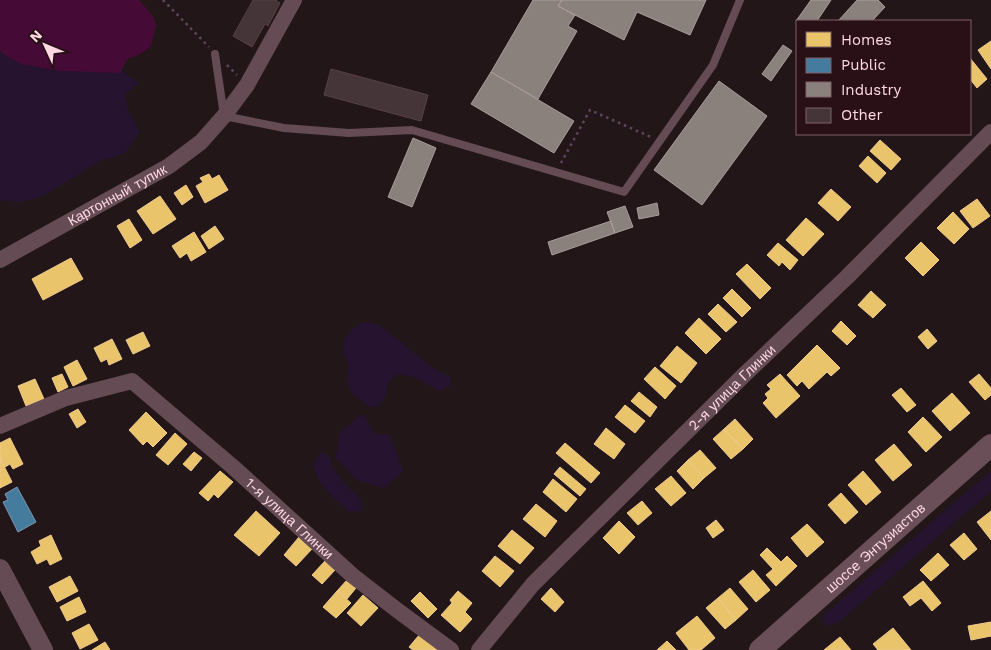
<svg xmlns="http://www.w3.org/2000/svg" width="991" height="650" font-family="'Work Sans',sans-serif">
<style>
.green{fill:#25132f}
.water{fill:#450b36}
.homes{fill:#e9c46a;stroke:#f0ca8e}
.public{fill:#457b9d;stroke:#7d97b2}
.industry{fill:#8a817c;stroke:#ad9b9b}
.building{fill:#453438;stroke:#574146}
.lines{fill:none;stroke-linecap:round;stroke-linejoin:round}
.path{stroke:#5f465d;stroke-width:2.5;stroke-dasharray:2.5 4;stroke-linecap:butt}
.service{stroke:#644b54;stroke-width:8}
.minor{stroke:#644b54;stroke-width:16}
.tertiary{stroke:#644b54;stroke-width:20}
.secondary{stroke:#6a4e58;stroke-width:22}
.labels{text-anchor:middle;stroke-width:5;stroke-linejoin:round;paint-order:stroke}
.street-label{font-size:14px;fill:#ffd8e3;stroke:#291016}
</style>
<rect width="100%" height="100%" fill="#231619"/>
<path class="green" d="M0,51l10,7 12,6 38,7 59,2 2,-3 18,13 -14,11 3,16 12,21 -15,22 -25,8 -57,35 -22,6 -21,-2z
M363,322l16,3 57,45 14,7v8l-10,6 -26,-14 -17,-3 -9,10 -2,12 -8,10 -9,1 -17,-14 -5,-10 2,-18 -5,-10v-15l8,-11z
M363,414l12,20 15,1 13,36 -19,17 -27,-8 -21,-22 4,-26z
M322,451l7,6 3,10 11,15 12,11 7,9 -1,9 -12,1c-15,-14 -32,-27 -36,-47z
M991,471v20l-152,131 -9,4 -8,-5 2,-6z"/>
<path class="water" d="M0,0h139l14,16 3,9 -5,21 -10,8 -14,5 -7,14 -60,-2 -38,-7 -12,-6 -10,-7z"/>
<path class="homes" d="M991,41v28l-13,-19z
M970,58l17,21 -10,9 -7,-9z
M880,140l21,19 -10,11 -21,-19z
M868,156l18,17 -9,10 -18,-17z
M209,174l3,5 7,-4 9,15 -23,13 -9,-17 7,-4 -3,-4z
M186,185l7,12 -11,8 -8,-12z
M831,189l20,18 -13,14 -20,-18z
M160,196l16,23 -23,15 -16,-23z
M977,199l13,17 -17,12 -13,-17z
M953,212l16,17 -15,15 -17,-16z
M806,218l18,16 -21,22 -17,-16z
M129,219l13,21 -12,8 -13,-22z
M215,226l9,13 -15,10 -8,-13z
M194,232l12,20 -15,9 -4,-8 -7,5 -8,-12z
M921,242l18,18 -16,16 -18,-18z
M778,243l20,17 -8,10 -8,-8 -3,4 -12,-11z
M71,258l12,21 -40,21 -11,-21z
M747,264l24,24 -11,11 -24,-25z
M732,289l19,19 -9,9 -19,-19z
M871,291l15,14 -13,13 -15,-13z
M718,304l19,18 -11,10 -18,-18z
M699,318l22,21 -15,15 -21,-21z
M841,321l15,15 -9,9 -15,-14z
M927,329l10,12 -9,8 -10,-12z
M143,332l7,14 -17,8 -7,-14z
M112,339l10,20 -13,6 -2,-6 -6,3 -7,-14z
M817,345l23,23 -9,8 -4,-4 -18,17 -7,-8 -5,5 -10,-11z
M677,346l20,17 -16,20 -21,-17z
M77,360l10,19 -14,7 -9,-19z
M655,367l21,19 -11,13 -21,-20z
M62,374l6,13 -10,5 -6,-14z
M780,374l20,22 -24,22 -13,-15 5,-5 -3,-4 6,-5 -4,-4z
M979,374l12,14v7l-6,5 -16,-18z
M35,379l9,20 -18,7 -8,-20z
M901,388l15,17 -9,7 -15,-17z
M639,392l18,15 -7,10 -19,-16z
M952,393l18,20 -20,18 -18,-20z
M625,405l20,16 -10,12 -20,-16z
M78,409l8,13 -9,6 -8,-14z
M146,412l21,21 -14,14 -6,-6 -4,4 -14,-15z
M923,417l19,20 -16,15 -18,-20z
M735,419l18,20 -10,10 -19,-20z
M606,428l19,16 -11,15 -20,-15z
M724,429l19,20 -12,10 -18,-20z
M175,433l12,11 -19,21 -12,-10z
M10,438l13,26 -10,5 -3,-5 -5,3 -5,-9v-15z
M565,443l35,30 -9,10 -35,-30z
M894,444l18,21 -19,16 -18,-21z
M700,450l16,18 -12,10 -16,-18z
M194,452l8,6 -11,13 -8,-7z
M0,458l12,24 -12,6z
M688,460l16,18 -11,11 -16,-18z
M560,467l26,22 -6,7 -26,-22z
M220,471l13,11 -15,16 -4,-4 -6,7 -9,-8z
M863,471l18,21 -15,13 -18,-20z
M671,476l15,17 -15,13 -16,-17z
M553,479l24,20 -11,13 -23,-20z
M841,493l17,19 -13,12 -17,-19z
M642,501l10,12 -14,12 -11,-12z
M536,504l21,17 -12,16 -22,-18z
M256,511l24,22 -21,23 -25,-21z
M991,511v29l-14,-18z
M716,520l8,10 -11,8 -7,-10z
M619,521l16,16 -16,17 -16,-16z
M807,524l17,18 -17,15 -16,-19z
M512,530l22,18 -14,16 -22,-18z
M964,533l13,16 -13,11 -14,-15z
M51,535l11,24 -12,6 -3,-6 -10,5 -6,-12 10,-6 -2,-5z
M299,537l13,12 -16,17 -12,-11z
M767,548l14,14 6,-6 10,10 -21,20 -10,-11 7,-6 -13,-14z
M938,553l11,12 -18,16 -11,-11z
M495,556l19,15 -14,16 -18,-16z
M325,561l10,9 -13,14 -10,-9z
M753,570l17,20 -14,12 -17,-20z
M70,576l8,15 -21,11 -8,-15z
M347,580l9,8 -9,11 -10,-8z
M923,581l18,22 -9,8 -11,-13 -11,8 -7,-9z
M551,588l13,14 -9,10 -14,-13z
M730,588l18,21 -12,11 -18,-22z
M337,591l14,12 -15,15 -13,-11z
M458,591l14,12 -7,9 7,7 -12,13 -19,-17 11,-12 -2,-3z
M420,592l17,17 -9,9 -17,-17z
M363,595l15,13 -17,18 -14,-13z
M79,597l7,15 -19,9 -7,-14z
M718,598l18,22 -11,9 -19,-21z
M697,616l18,22 -14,12h-12l-13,-17z
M991,622v14l-20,4 -3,-14z
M89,624l9,16 -18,9 -8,-16z
M893,628l18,22h-33l-5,-6z
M420,634l18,16h-25l-4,-3z
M840,637l11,13h-27z
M667,641l9,9h-19z
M105,642l5,8h-18z"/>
<path class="public" d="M17,487l19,35 -18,10 -15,-30 5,-2 -3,-6z"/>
<path class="industry" d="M533,0h29l-4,6 17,9 -7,11 9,5 -39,68 -47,-27z
M562,0h144l-16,35 -53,-23 -13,28 -49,-25 -17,-9z
M811,0h20l-14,21 -20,1 -1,-1z
M857,0h21l7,7 -13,14h-34z
M783,45l9,6 -21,30 -9,-7z
M491,72l83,49 -20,32 -83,-49z
M719,81l48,35 -65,89 -48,-35z
M413,138l23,10 -24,59 -24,-10z
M657,203l2,12 -20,4 -2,-11z
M625,206l8,21 -18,6 -8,-21z
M611,221l4,12 -63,22 -4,-13z"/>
<path class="building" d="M253,0h24l-1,1 4,2 -12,23 -3,-2 -13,23 -19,-11z
M331,69l97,26 -7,26 -97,-26z"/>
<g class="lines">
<path class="path" d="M163,0l46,47
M227,65l10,10
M561,163l29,-53 61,27"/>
<path class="service" d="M215,54l9,62 60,12 65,5 63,-3 212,62 89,-127 27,-65"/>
<g class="minor">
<path id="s1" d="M0,260l169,-94 32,-24 23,-26 23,-31 47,-85"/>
<path id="s2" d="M0,426l66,-28 66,-17 101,86 120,109 44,34 54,40"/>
<path id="s3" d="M479,650l54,-66 210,-208 104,-99 144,-145"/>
</g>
<path class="tertiary" d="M0,569l43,81"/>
<path class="secondary" id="s4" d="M760,650l231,-205"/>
</g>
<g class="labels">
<g class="street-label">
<text dy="5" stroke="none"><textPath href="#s1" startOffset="134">Картонный тупик</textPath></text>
<text dy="5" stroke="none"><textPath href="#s3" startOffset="365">2-я улица Глинки</textPath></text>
<text dy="5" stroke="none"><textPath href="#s2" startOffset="349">1-я улица Глинки</textPath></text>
<text dy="5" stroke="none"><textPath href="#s4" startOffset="154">шоссе Энтузиастов</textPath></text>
</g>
</g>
<rect x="796" y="20" width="175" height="115" fill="#291016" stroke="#7f6068"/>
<rect x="806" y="32" width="25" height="15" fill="#e9c46a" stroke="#7f6068"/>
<text x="841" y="45" font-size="15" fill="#ffd8e3">Homes</text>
<rect x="806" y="58" width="25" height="15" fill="#457b9d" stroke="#7f6068"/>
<text x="841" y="70" font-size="15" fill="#ffd8e3">Public</text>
<rect x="806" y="82" width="25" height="15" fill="#8a817c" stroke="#7f6068"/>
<text x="841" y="95" font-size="15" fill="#ffd8e3">Industry</text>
<rect x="806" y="108" width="25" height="15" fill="#453438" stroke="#7f6068"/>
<text x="841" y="120" font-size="15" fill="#ffd8e3">Other</text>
<g transform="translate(45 45) rotate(314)" stroke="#291016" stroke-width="4" paint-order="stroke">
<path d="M0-4L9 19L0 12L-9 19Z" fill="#ffd8e3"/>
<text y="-8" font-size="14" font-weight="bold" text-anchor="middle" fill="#ffd8e3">N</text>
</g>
</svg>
